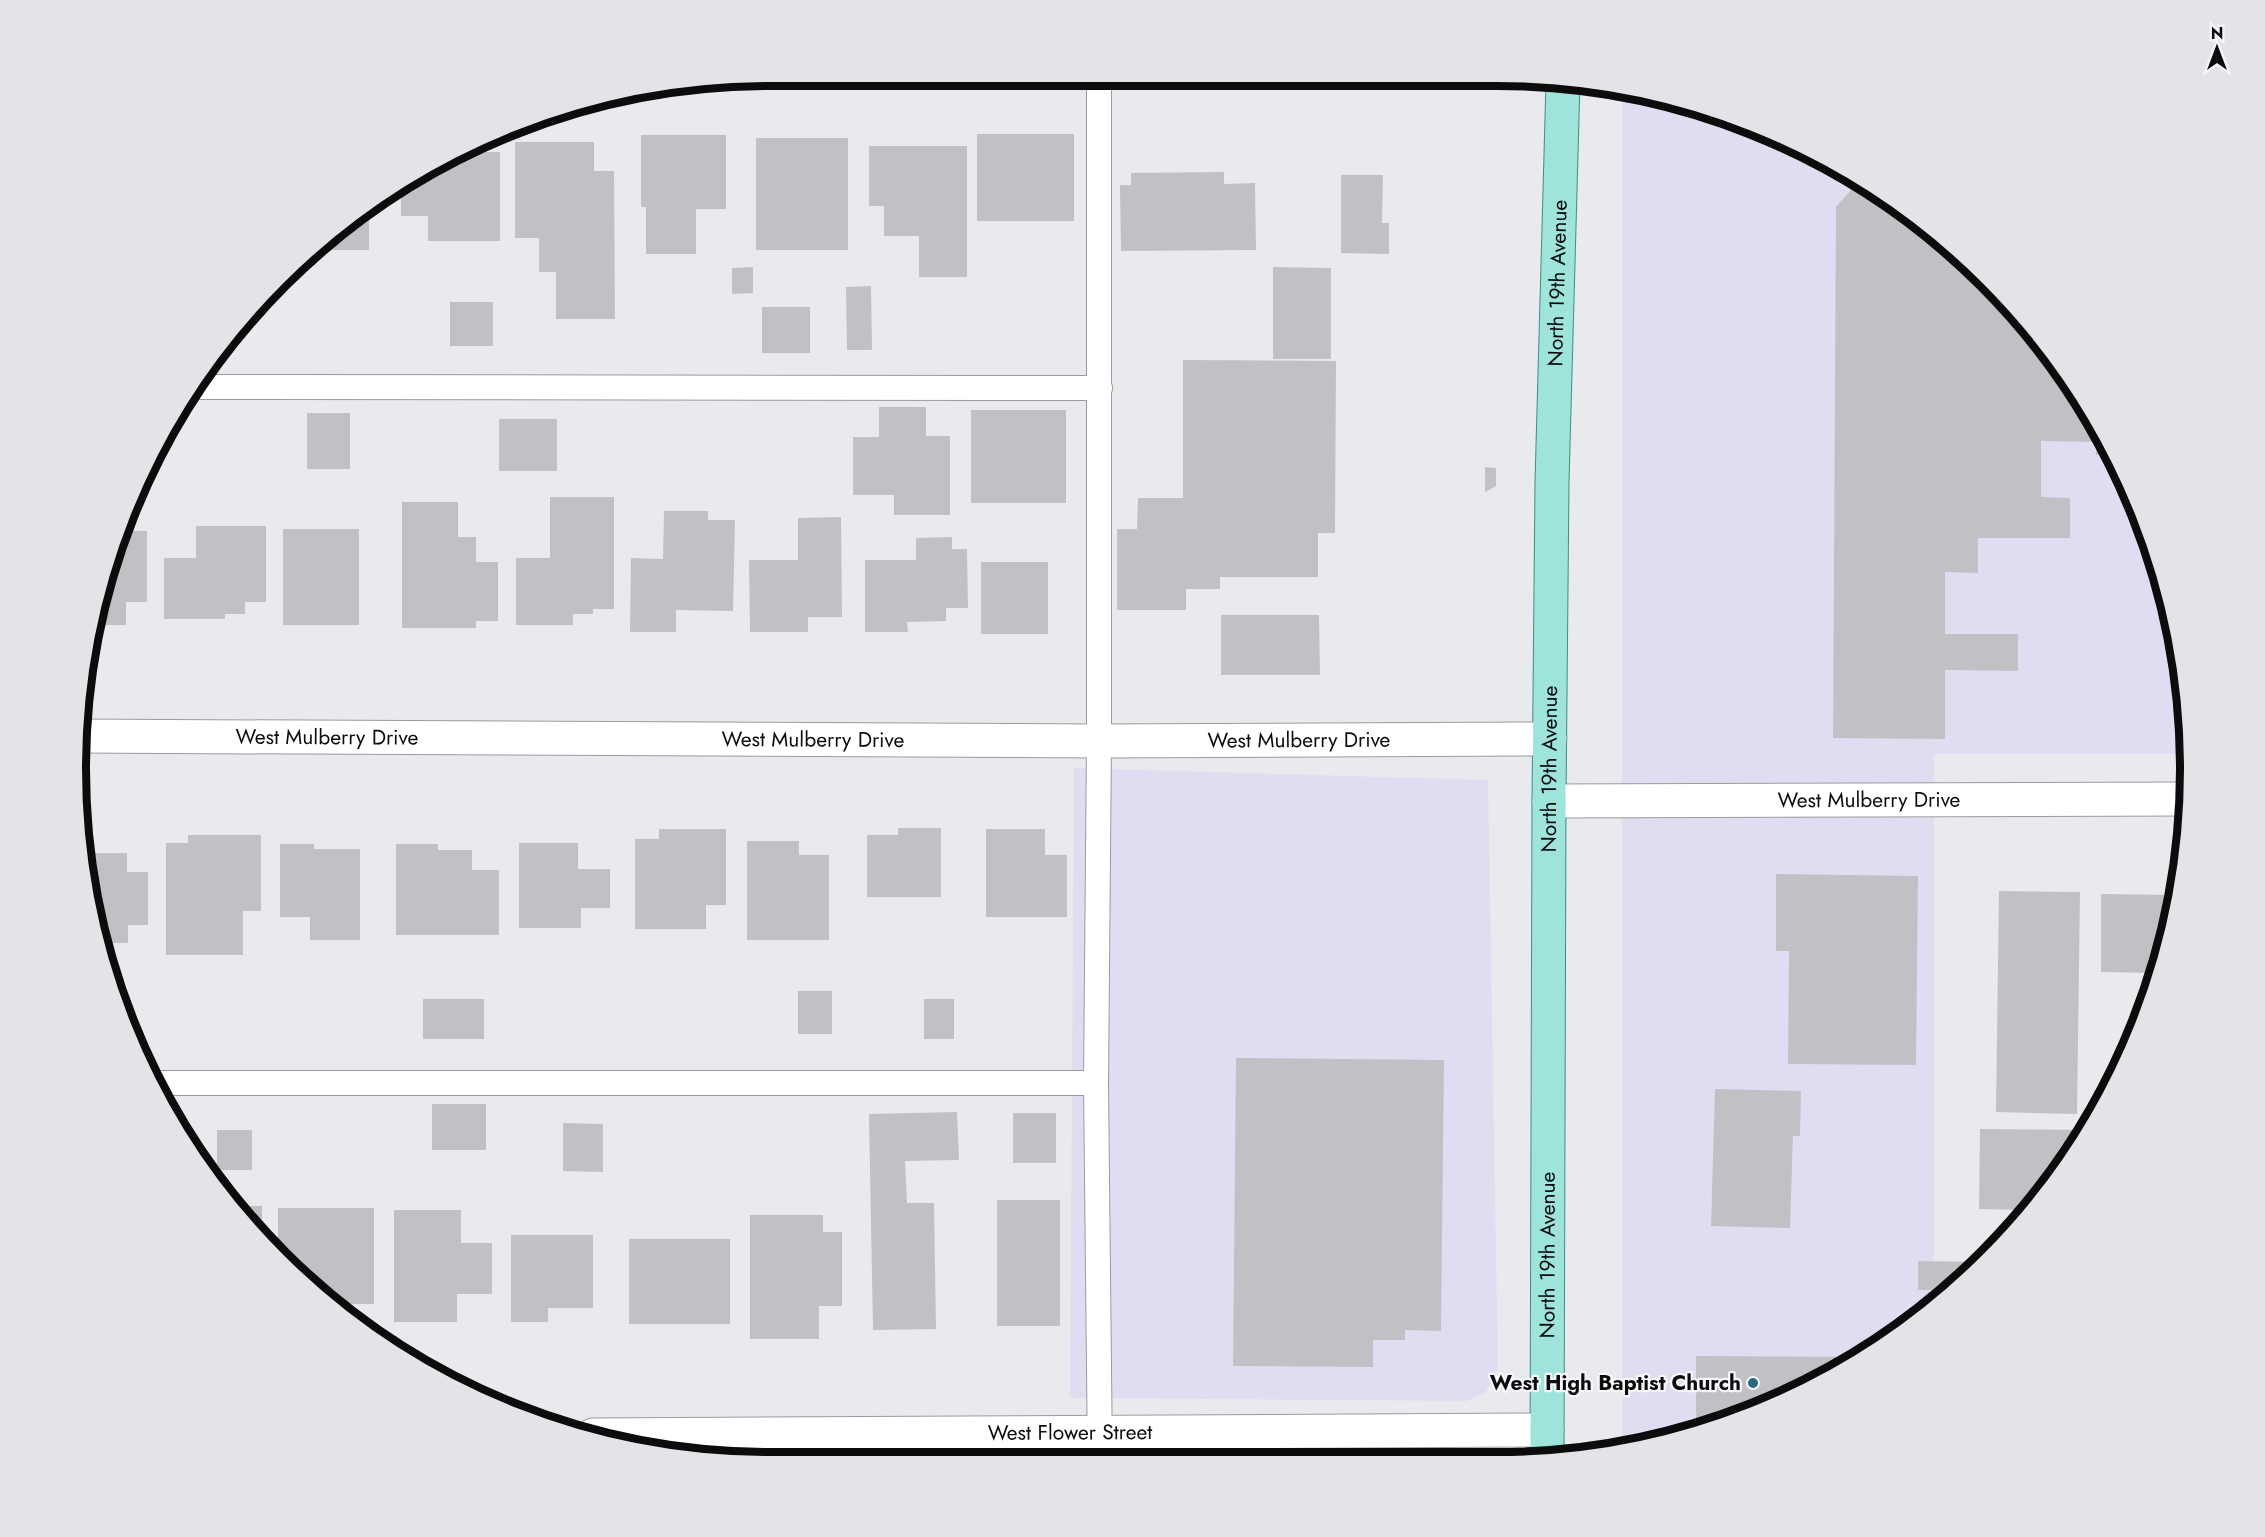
<svg xmlns="http://www.w3.org/2000/svg" width="2265" height="1537" font-family="Jost,sans-serif">
<style>
.commercial{fill:#e2dcf2}
.building{fill:#c1c1c5}
.lines{fill:none;stroke-linecap:round;stroke-linejoin:round}
.lane-casing{stroke:#9b9b9f;stroke-width:26}
.street-casing{stroke:#9b9b9f;stroke-width:35}
.primary-casing{stroke:#418d83;stroke-width:35}
.lane{stroke:#fff;stroke-width:24}
.street{stroke:#fff;stroke-width:33}
.primary{stroke:#9ee4db;stroke-width:33}
.poi-dot{fill:#286b7d;stroke:#f7f7fb;stroke-width:2}
.labels{text-anchor:middle;stroke-width:4.5;stroke-linejoin:round;paint-order:stroke}
.street-label{font-size:21px;fill:#0c0c0d;stroke:#f7f7fb}
.poi-label{font-size:21px;font-weight:bold;fill:#0c0c0d;stroke:#f7f7fb;text-anchor:end}
.rim{fill:none;stroke:#0c0c0d;stroke-width:8}
</style>
<rect width="100%" height="100%" fill="#e9eaed"/>
<path class="commercial" d="M1622,87l9,1 173,59 114,71 69,60 86,105 64,120 40,130 12,121h-255v548l-52,43 -120,64 -130,40 -10,1z
M1074,768l414,12 10,589 -12,23 -19,9 -397,-3z"/>
<path class="building" d="M977,134h97v87h-97z
M641,135h85v74h-30v45h-50v-47h-5z
M756,138h92v112h-92z
M515,142h79v29h20l1,148h-59v-47h-17v-34h-24z
M869,146h98v131h-48v-41h-35v-30h-15z
M464,152h36v89h-72v-25h-27v-33z
M1224,172v12l31,-1 1,67 -135,1 -1,-66h11v-12z
M1341,175h42l-1,48h7v31l-48,-1z
M1859,181l59,37 69,60 86,105 39,72h-16v-13l-55,-1v56l29,1v40h-92v35l-33,-1v62h73v37l-73,-1v69l-112,-1 3,-531z
M369,202v48h-60l2,-3z
M753,267v26l-21,1v-26z
M1273,267l58,1v91h-58z
M871,286l1,64h-25l-1,-63z
M450,302h43v44h-43z
M762,307h48v46h-48z
M1183,360l153,1 -1,172h-17v44h-98v12h-34v21h-69v-81h20l1,-31h45z
M879,407h47v29h24v79h-56v-20h-41v-58h26z
M971,410h95v93h-95z
M307,413h43v56h-43z
M499,419h58v52h-58z
M1485,467l11,1v18l-11,6z
M550,497h64v112h-21v5h-20v11h-57v-67h34z
M402,502h56v35h18v25h22v59h-22v7h-74z
M664,511h44v9h27l-2,91 -57,-1v22h-46l1,-74 32,1z
M841,517l1,100h-34v15h-58l-1,-72h49v-42z
M196,526h70v76h-21v12h-20v5h-61v-61h32z
M283,529h76v96h-76z
M119,531h28v71h-21v23h-35z
M952,537v12h15l1,59h-22v13l-39,1 1,10h-43v-72h51v-22z
M981,562h67v72h-67z
M1221,615h98l1,60h-99z
M898,828h43v69h-74v-62h31z
M659,829h67v76h-20v24h-71v-90h24z
M986,829h59v26h22v62h-81z
M188,835h73v76h-18v44h-77v-112h22z
M747,841h52v14h30v85h-82z
M519,843h59v26h32v39h-29v20h-62z
M84,844h7v9h36v19h21v53h-20v18h-28l-12,-39z
M280,844h34v5h46v91h-50v-23h-30z
M396,844h42v6h34v20h27v65h-103z
M1776,874l142,2 -2,189 -128,-1 1,-113h-13z
M1999,891l81,1 -3,222 -81,-2z
M2101,894l77,1 -22,78 -55,-1z
M798,991h34v43h-34z
M423,999h61v40h-61z
M924,999h30v40h-30z
M1236,1058l208,2 -3,271 -36,-1v10h-32v27l-140,-1z
M1715,1089l86,2 -1,45h-7l-3,92 -79,-2z
M432,1104h54v46h-54z
M957,1112l2,48 -54,1 2,42h27l2,126 -63,1 -4,-216z
M1013,1113h43v50h-43z
M563,1123l40,1v48l-40,-1z
M1980,1129l106,1 -13,23 -46,57 -48,-1z
M217,1130h35v40h-35z
M997,1200h63v126h-63z
M238,1206h24v32z
M278,1208h96v96h-44l-52,-45z
M394,1210h67v33h31v51h-35v28h-63z
M750,1215h73v17h19v74h-23v33h-69z
M511,1235h82v73h-45v14h-37z
M629,1239h101v85h-101z
M1918,1261l65,1 -34,28h-31z
M1696,1356l164,1 -98,52 -66,20z"/>
<g class="lines">
<defs>
<path id="lane" d="M1099,78v663l-3,342 4,379
M195,387l905,1
M152,1083h944"/>
<g id="street">
<path id="s1" d="M77,736l1022,5 451,-2"/>
<path id="s2" d="M1549,801l638,-2"/>
<path id="s3" d="M593,1435l954,-5"/>
</g>
<g id="primary">
<path id="s4" d="M1547,1457l2,-656 3,-319 11,-400"/>
</g>
</defs>
<use href="#lane" class="lane-casing"/>
<use href="#street" class="street-casing"/>
<use href="#primary" class="primary-casing"/>
<use href="#lane" class="lane"/>
<use href="#street" class="street"/>
<use href="#primary" class="primary"/>
</g>
<circle class="poi-dot" cx="1753" cy="1383" r="6"/>
<g class="labels">
<g class="street-label">
<text dy="7" stroke="none"><textPath href="#s4" startOffset="1174">North 19th Avenue</textPath></text>
<text dy="7" stroke="none"><textPath href="#s1" startOffset="250">West Mulberry Drive</textPath></text>
<text dy="7" stroke="none"><textPath href="#s1" startOffset="736">West Mulberry Drive</textPath></text>
<text dy="7" stroke="none"><textPath href="#s1" startOffset="1222">West Mulberry Drive</textPath></text>
<text dy="7" stroke="none"><textPath href="#s4" startOffset="688">North 19th Avenue</textPath></text>
<text dy="7" stroke="none"><textPath href="#s2" startOffset="320">West Mulberry Drive</textPath></text>
<text dy="7" stroke="none"><textPath href="#s4" startOffset="202">North 19th Avenue</textPath></text>
<text dy="7" stroke="none"><textPath href="#s3" startOffset="477">West Flower Street</textPath></text>
</g>
<g class="poi-label">
<text x="1741" y="1390">West High Baptist Church</text>
</g>
</g>
<path d="M0 0H2265V1537H0ZM769 86H1497A683 683 0 0 1 2180 769V769A683 683 0 0 1 1497 1452H769A683 683 0 0 1 86 769V769A683 683 0 0 1 769 86Z" fill="#e4e4e8" fill-rule="evenodd"/>
<path class="rim" d="M769 86H1497A683 683 0 0 1 2180 769V769A683 683 0 0 1 1497 1452H769A683 683 0 0 1 86 769V769A683 683 0 0 1 769 86Z"/>
<g transform="translate(2217 48)" stroke="#f7f7fb" stroke-width="4.5" paint-order="stroke">
<path d="M0-4.5L10 22L0 15L-10 22Z" fill="#0c0c0d"/>
<text y="-9" font-size="16" font-weight="bold" text-anchor="middle" fill="#0c0c0d">N</text>
</g>
</svg>
